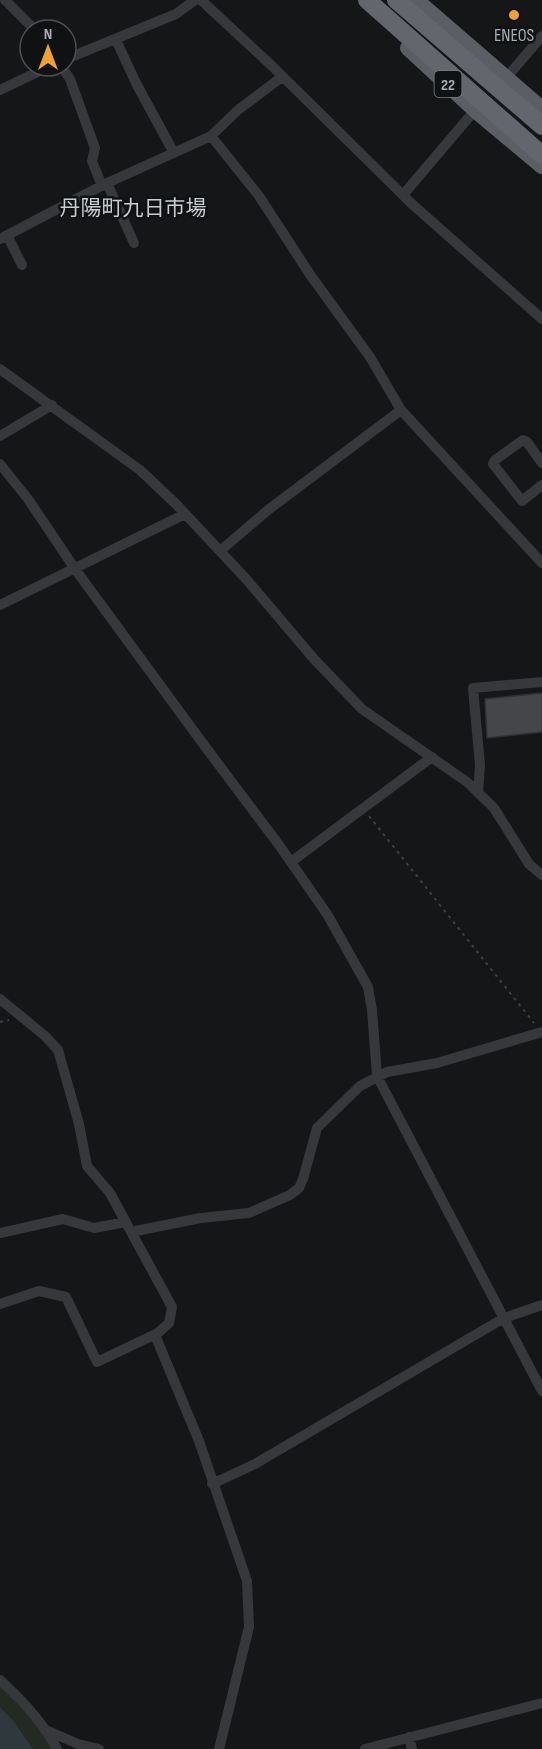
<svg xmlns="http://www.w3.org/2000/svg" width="542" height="1749" font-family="'Sofia Sans Condensed','Noto Sans JP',sans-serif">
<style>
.green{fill:#222a22}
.water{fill:#2e383d}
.building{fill:#44464a;stroke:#2f3033;stroke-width:1.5}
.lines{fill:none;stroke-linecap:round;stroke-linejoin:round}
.path{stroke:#3d3f43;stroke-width:2;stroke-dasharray:3 4.5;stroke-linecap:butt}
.minor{stroke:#37383c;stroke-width:10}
.trunk{stroke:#5b5e64;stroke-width:16}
.motorway{stroke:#63666d;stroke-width:18}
.poi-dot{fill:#efa136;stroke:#101112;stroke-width:2}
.labels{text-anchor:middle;stroke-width:5;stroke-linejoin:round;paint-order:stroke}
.shield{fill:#101112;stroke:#7a7f86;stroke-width:1.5}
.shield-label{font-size:16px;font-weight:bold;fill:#a8aeb7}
.poi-label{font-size:18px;fill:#a8aeb7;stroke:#101112}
.quarter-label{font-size:21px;fill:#c8ccd3;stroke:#101112}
</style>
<rect width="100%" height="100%" fill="#151617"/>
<path class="green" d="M0,1685c20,19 40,39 53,64h-20l-20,-29 -13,-13z"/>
<path class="water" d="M0,1707l13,13 20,29h-33z"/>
<path class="building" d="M542,693v39l-55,6 -2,-39z"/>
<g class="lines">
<path class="path" d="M369,816l165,207
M0,1022l9,-2"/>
<path class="minor" d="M5,0l30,30
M201,0l70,65 141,139 130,115
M116,40l21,45 37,68
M66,59l110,-45 19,-14
M61,66l9,13 25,69 -3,13 10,25
M506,78l36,-42
M0,90l50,-24
M211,136l48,60 52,80 59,81 31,53 141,153
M107,183l27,60
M403,195l72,-85
M7,235l15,30
M0,239l105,-55 106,-48 27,-26 44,-33
M0,369l140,101 37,35 70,75 67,79 48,50 105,73 27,26 35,56 13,11
M0,436l52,-31
M542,463l-15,-21 -4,-2 -28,20 -2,4 29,37 20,-16
M0,464l28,35 47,70 126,172 78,104 48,69 41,73 4,23 5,66 165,315
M220,551l48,-41 133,-100
M0,605l185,-91
M478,793l2,-28 -7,-77 69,-6
M291,862l141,-105
M0,999l45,37 13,14 21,74 8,42 23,27 62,114 -3,16 -11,10 -61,29 -31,-65 -27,-6 -39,13
M131,1232l70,-14 48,-5 41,-18 9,-7 4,-9 14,-51 43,-42 27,-14 50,-9 105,-31
M0,1233l63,-14 31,9 32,-6
M155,1335l44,106 48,140 2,46 -30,122
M212,1484l43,-20 249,-146 38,-13
M0,1680c22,20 43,42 57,69
M48,1731l30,13 21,5
M409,1737l3,12
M365,1749l177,-46"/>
<path class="trunk" d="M416,0l126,109
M408,48l67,62 67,56"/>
<path class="motorway" d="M367,0l175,155
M396,0l146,126"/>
</g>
<circle class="poi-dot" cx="514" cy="15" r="6"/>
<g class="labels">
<rect class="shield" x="434.5" y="71" width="27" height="26" rx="4.5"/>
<g class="shield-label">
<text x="448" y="90">22</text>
</g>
<g class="poi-label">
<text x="514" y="41">ENEOS</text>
</g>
<g class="quarter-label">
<text x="133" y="215">丹陽町九日市場</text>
</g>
</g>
<g transform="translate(48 48)"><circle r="28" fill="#101112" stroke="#4d5054" stroke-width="1.5"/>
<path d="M0-4.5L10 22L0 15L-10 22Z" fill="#efa136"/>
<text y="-9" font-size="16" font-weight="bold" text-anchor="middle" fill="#a8aeb7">N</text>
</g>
</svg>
